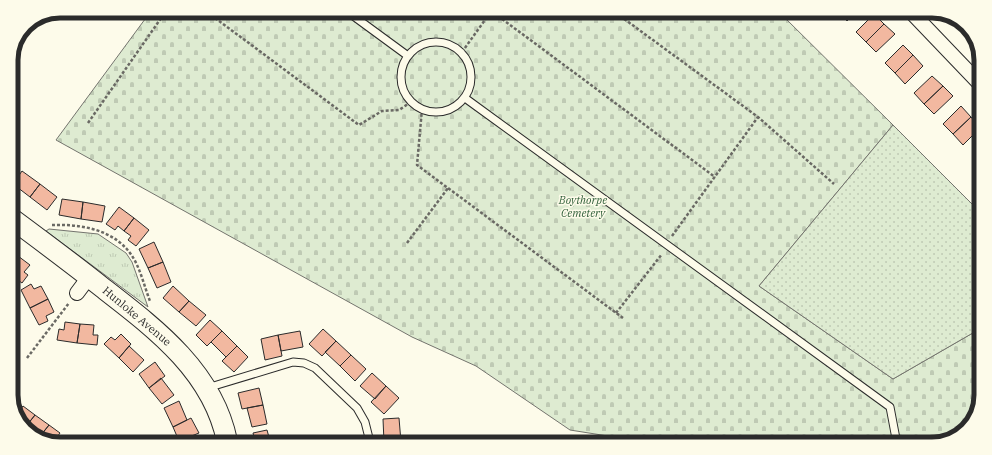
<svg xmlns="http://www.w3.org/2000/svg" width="992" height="455" font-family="'IBM Plex Serif',serif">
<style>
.grass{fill:url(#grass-tufts);stroke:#74746e}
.cemetery{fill:url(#cemetery-stones);stroke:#74746e}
.garden{fill:url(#garden-dots);stroke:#74746e}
.building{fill:#f2b8a0;stroke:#2b2b2b}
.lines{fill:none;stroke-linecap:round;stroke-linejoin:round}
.lane-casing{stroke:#2b2b2b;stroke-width:9}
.street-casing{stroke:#2b2b2b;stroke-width:16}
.secondary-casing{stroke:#2b2b2b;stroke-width:22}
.path{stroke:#6a6964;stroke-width:2.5;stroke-dasharray:3 2;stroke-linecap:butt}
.lane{stroke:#fdfbea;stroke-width:7}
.street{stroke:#fdfbea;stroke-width:14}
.secondary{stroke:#fdfbea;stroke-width:20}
.labels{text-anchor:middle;stroke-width:3;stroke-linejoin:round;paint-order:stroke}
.park-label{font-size:11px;font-style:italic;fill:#34623c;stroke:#fdfbea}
.street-label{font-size:11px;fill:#2b2b2b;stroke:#fdfbea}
.rim{fill:none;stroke:#2b2b2b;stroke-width:5}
</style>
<defs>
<pattern id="grass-tufts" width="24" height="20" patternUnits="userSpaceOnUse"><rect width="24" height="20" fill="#deebd1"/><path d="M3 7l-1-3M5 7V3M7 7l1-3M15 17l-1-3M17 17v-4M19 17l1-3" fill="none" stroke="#bfcab4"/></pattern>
<pattern id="cemetery-stones" width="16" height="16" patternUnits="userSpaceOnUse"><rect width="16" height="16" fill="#deebd1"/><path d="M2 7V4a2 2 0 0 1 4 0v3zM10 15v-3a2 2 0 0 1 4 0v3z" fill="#bfcab4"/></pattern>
<pattern id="garden-dots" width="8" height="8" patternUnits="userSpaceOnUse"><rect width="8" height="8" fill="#deebd1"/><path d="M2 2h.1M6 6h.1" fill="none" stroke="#bfcab4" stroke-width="1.8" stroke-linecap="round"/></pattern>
</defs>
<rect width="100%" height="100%" fill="#fdfbea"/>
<path class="grass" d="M49,229l49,5 28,19 6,9 16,45 -102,-76z"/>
<path class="cemetery" d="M151,11l630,3 112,111 -134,161 134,93 85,-49 -1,84 -18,22 -27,8 -280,-1 -82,-13 -94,-64 -64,-29 -356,-197z"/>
<path class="garden" d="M893,125l86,86 -1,119 -85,49 -134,-93z"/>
<path class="building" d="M841,14h13l-7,7z
M874,14l10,10 -18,18 -10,-10z
M884,24l11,10 -19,18 -10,-10z
M903,45l10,10 -18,18 -10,-10z
M913,55l10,11 -18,18 -10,-11z
M932,76l11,10 -19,18 -10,-11z
M943,86l10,10 -19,18 -10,-10z
M961,106l10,11 -18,17 -10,-10z
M971,117l9,11 -17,17 -10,-11z
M980,148v14l-7,-7z
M11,160l8,6 -8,11z
M22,171l18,13 -10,13 -17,-13z
M40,184l17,13 -10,13 -17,-13z
M62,199l21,3 -2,17 -22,-4z
M83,202l22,4 -3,16 -21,-3z
M119,207l15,11 -10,13 -6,-5 -3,4 -9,-6z
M134,218l15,12 -13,16 -8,-6 3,-4 -7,-5z
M154,242l9,20 -15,6 -9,-19z
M11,255l5,4 -5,5z
M18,256l12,9 -6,7 4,3 -6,8 -11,-8v-11z
M163,262l8,20 -14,6 -9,-20z
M31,284l3,5 7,-3 7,13 -18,9 -9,-18z
M173,286l16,15 -10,11 -16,-14z
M48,299l6,13 -8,4 2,5 -9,4 -9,-17z
M189,301l17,14 -10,11 -17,-14z
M210,320l12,11 -15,15 -11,-11z
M65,322l15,2 -3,19 -20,-3 2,-11 5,1z
M80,324l14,1 -1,10h5l-1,10 -20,-2z
M323,329l13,12 -14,15 -13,-12z
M222,331l15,15 -11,11 -15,-15z
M300,331l3,16 -22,4 -3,-16z
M121,334l10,10 -12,14 -15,-14 7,-7 4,3z
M278,335l4,21 -17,4 -4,-21z
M336,341l15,14 -11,11 -15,-14z
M129,346l15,14 -11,12 -14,-14z
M237,346l11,11 -14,15 -12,-11z
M351,355l15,14 -11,12 -15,-15z
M155,362l10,14 -16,12 -10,-14z
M372,373l14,13 -11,13 -15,-13z
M161,378l13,17 -12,9 -13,-16z
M386,386l13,12 -15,16 -13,-12z
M259,388l4,17 -21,4 -4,-16z
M179,401l8,19 -14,7 -9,-19z
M263,405l4,19 -15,3 -5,-19z
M23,406l12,9 -10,13 -4,-3 -4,-11z
M35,415l14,10 -9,11 -14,-10z
M191,418l8,15 -20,8 -6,-14z
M399,418l2,24h-17l-1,-23z
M49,425l11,8 -5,7h-14l-2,-2z
M267,430l3,11h-15l-2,-8z"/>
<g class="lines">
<defs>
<path id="lane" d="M348,12l60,44
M401 77a35 35 0 1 1 70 0a35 35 0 1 1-70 0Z
M465,98l425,309 7,37
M207,388l86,-26 11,1 11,5 42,40 8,14 5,20"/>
<path id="street" d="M914,15l67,70
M77,293l12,-16"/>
<path id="secondary" d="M11,218c31,23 62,46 92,70 53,41 110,84 124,153"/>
</defs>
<use href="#lane" class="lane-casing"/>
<use href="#street" class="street-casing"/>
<use href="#secondary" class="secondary-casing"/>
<path class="path" d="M207,12l152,113 23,-14 17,-1 12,-8
M494,13l221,164
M616,13l142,104 76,67
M462,52l28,-39
M422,109l-5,56 206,153
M88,123l78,-112
M52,225c28,-1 60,4 78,28 10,13 14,33 20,48
M672,236l86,-119
M407,243l41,-55
M616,313l46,-59
M27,358l42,-55"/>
<use href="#lane" class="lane"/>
<use href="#street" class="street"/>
<use href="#secondary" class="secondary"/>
</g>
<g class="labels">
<g class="park-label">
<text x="583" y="204">Boythorpe<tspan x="583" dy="13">Cemetery</tspan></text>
</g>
<g class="street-label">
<text transform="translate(137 316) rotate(40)" y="4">Hunloke Avenue</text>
</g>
</g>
<path d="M0 0H992V455H0ZM60 18H932A42 42 0 0 1 974 60V395A42 42 0 0 1 932 437H60A42 42 0 0 1 18 395V60A42 42 0 0 1 60 18Z" fill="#fdfbea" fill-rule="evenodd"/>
<path class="rim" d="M60 18H932A42 42 0 0 1 974 60V395A42 42 0 0 1 932 437H60A42 42 0 0 1 18 395V60A42 42 0 0 1 60 18Z"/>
</svg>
